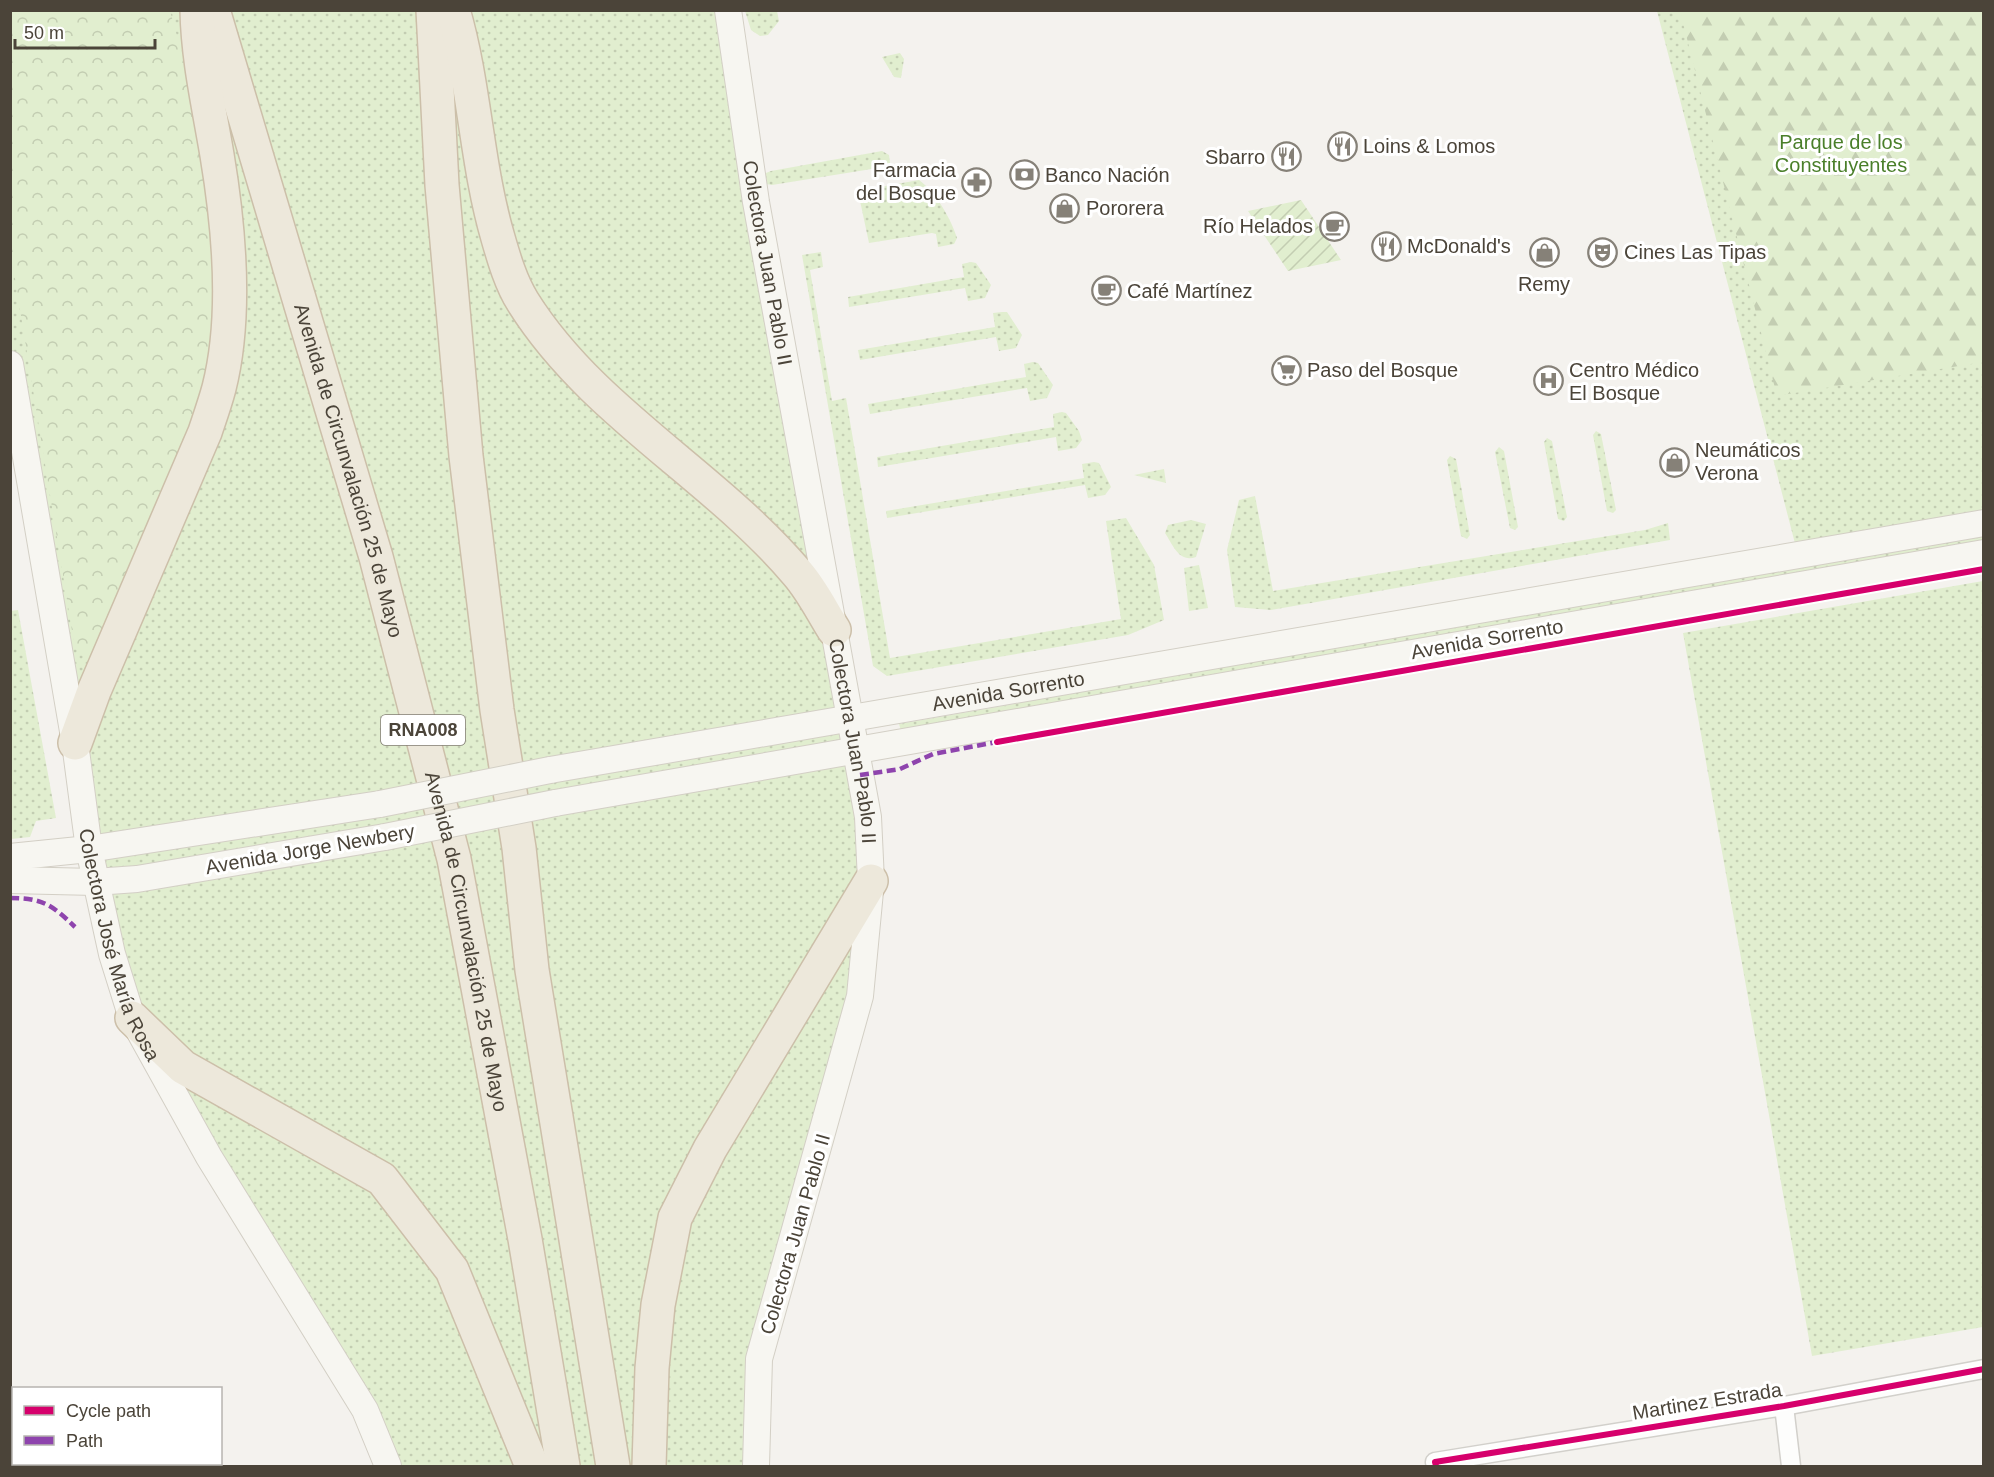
<svg xmlns="http://www.w3.org/2000/svg" width="1994" height="1477" font-family="Helvetica,sans-serif">
<style>
.grass{fill:url(#grass-dots)}
.forest{fill:url(#forest-firs)}
.park{fill:url(#park-crowns)}
.garden{fill:url(#garden-furrows)}
.lines{fill:none;stroke-linecap:round;stroke-linejoin:round}
.minor-casing{stroke:#d2d0cb;stroke-width:21}
.secondary-casing{stroke:#d3cfc5;stroke-width:28}
.motorway-casing{stroke:#ccbfa9;stroke-width:36}
.minor{stroke:#fdfdfc;stroke-width:18}
.secondary{stroke:#f7f6f1;stroke-width:26}
.motorway{stroke:#ede8db;stroke-width:33}
.secondary-bridge-casing{stroke:#d3cfc5;stroke-width:28;stroke-linecap:butt}
.secondary-bridge{stroke:#f7f6f1;stroke-width:26}
.quiet{stroke:#8e44ad;stroke-width:4.5;stroke-dasharray:9 4.5;stroke-linecap:butt}
.cycleway-casing{stroke:#fff;stroke-width:10}
.cycleway{stroke:#d6006c;stroke-width:6}
.labels{text-anchor:middle;stroke-width:6;stroke-linejoin:round;paint-order:stroke}
.shield{fill:#fff;stroke:#817c74;stroke-width:1.5}
.shield-label{font-size:18px;font-weight:bold;fill:#4b4439}
.park-label{font-size:20px;fill:#4a7f2a;stroke:#fff}
.poi-label{font-size:20px;fill:#4b4439;stroke:#fff;text-anchor:start}
.street-label{font-size:20px;fill:#4b4439;stroke:#fff}
</style>
<defs>
<pattern id="grass-dots" width="8" height="8" patternUnits="userSpaceOnUse" patternTransform="scale(1.5)"><rect width="8" height="8" fill="#e1eecf"/><path d="M2 2h.1M6 6h.1" fill="none" stroke="#c3cdb2" stroke-width="1.8" stroke-linecap="round"/></pattern>
<pattern id="forest-firs" width="22" height="20" patternUnits="userSpaceOnUse" patternTransform="scale(1.5)"><rect width="22" height="20" fill="#e1eecf"/><path d="M5 1l3.5 6h-7zM16 11l3.5 6h-7z" fill="#c3cdb2"/></pattern>
<pattern id="park-crowns" width="20" height="18" patternUnits="userSpaceOnUse" patternTransform="scale(1.5)"><rect width="20" height="18" fill="#e1eecf"/><path d="M2 6a3 3 0 1 1 6 0M12 15a3 3 0 1 1 6 0" fill="none" stroke="#c3cdb2"/></pattern>
<pattern id="garden-furrows" width="10" height="10" patternUnits="userSpaceOnUse" patternTransform="scale(1.5)"><rect width="10" height="10" fill="#e1eecf"/><path d="M-1 1l2-2M0 10L10 0M9 11l2-2" fill="none" stroke="#c3cdb2"/></pattern>
</defs>
<rect width="100%" height="100%" fill="#f4f2ee"/>
<path class="grass" d="M10,11h718l140,806 -8,179 -101,363 -3,107h-368l-256,-448 -121,-654z
M745,11h32l2,10 -11,14 -8,1 -9,-6z
M1657,11h326v512l-185,32z
M900,53l4,6 -3,19 -7,-1 -12,-20z
M882,151l7,4 1,8 -6,4 -112,18 -6,-1 -2,-6 2,-5 5,-2z
M919,180c17,12 32,39 38,58l-3,6 -16,3 -2,-13 -4,-1 -63,10 -10,-47 4,-6z
M821,252l2,15 -13,3 22,131 14,-3 44,260 231,-39 -15,-98 20,-3 28,47 10,55 -36,15 -241,41 -14,-10 -71,-411z
M971,262l5,1 15,22 -6,13 -17,3 -3,-13 -116,19 -1,-10 116,-20 -2,-13z
M1002,312h5l15,23 -6,13 -17,3 -3,-14 -136,23 -2,-10 137,-23 -2,-14z
M1033,362l5,1 15,22 -6,13 -17,3 -3,-13 -157,26 -2,-10 158,-27 -2,-13z
M1062,412l4,1 13,18 3,9 -6,8 -18,3 -2,-14 -178,30 -1,-10 177,-30 -1,-13z
M1596,431l5,3 15,76 -3,3 -6,-2 -14,-76z
M1547,438l5,3 15,76 -3,4 -6,-2 -14,-77z
M1499,447l5,4 14,76 -3,3 -5,-2 -15,-76z
M1450,456l6,3 14,76 -3,4 -6,-3 -14,-76z
M1094,462l5,1 12,24 -6,8 -17,3 -3,-13 -198,33 -1,-7 198,-33 -2,-14z
M1164,469l2,14 -32,-8z
M1255,496l18,95 372,-61 23,-7 2,17 -399,70 -36,-3 -8,-57 12,-50z
M1191,520l15,4 -10,33c-17,6 -23,-12 -31,-24l3,-8z
M1983,534v6l-1082,191 -2,-7z
M1199,565l9,43 -19,3 -5,-43z
M1983,581v746l-171,29 -129,-723z
M18,610l38,208 -20,3 -6,16 -19,2 -1,-228z"/>
<path class="forest" d="M1680,11h303v351l-206,34z"/>
<path class="park" d="M10,11h160l24,85 15,88 8,112 -9,88 -109,267 -8,4 -9,-3 -8,-9 -63,-389z"/>
<path class="garden" d="M1301,200l40,60 -53,11 -40,-60z"/>
<g class="lines">
<defs>
<path id="minor" d="M1784,1406l7,60
M1436,1466l-1,-4 349,-56 200,-37"/>
<g id="secondary">
<path id="s1" d="M728,10l28,192 112,615 3,64 -11,115 -101,363 -3,107"/>
<path id="s2" d="M10,364l65,379 14,106 23,105 20,64 77,139 156,253 23,56"/>
<path id="s3" d="M550,770l1434,-247"/>
<path d="M555,803l1429,-250"/>
<path d="M10,857l79,-8 291,-45"/>
<path d="M10,880l85,2 42,-3 248,-42"/>
</g>
<g id="motorway">
<path id="s4" d="M213,10l163,547 78,302 71,380 38,227"/>
<path d="M433,10l9,175 24,271 31,254 22,138 13,122 81,496"/>
<path d="M453,10c22,75 23,153 45,228 6,21 13,45 25,64 69,110 191,173 274,271 15,17 25,38 37,57"/>
<path d="M75,743l19,-52 111,-259c5,-15 10,-29 14,-44 18,-71 10,-161 -2,-233 -8,-48 -19,-95 -20,-145"/>
<path d="M132,1018l51,49 199,112 70,91 80,196"/>
<path d="M649,1466l3,-98 6,-63 17,-87 35,-69 161,-268"/>
</g>
</defs>
<use href="#minor" class="minor-casing"/>
<use href="#secondary" class="secondary-casing"/>
<use href="#motorway" class="motorway-casing"/>
<use href="#minor" class="minor"/>
<use href="#secondary" class="secondary"/>
<use href="#motorway" class="motorway"/>
<defs>
<path id="secondary-bridge" d="M380,804l170,-34
M385,837l170,-34"/>
</defs>
<use href="#secondary-bridge" class="secondary-bridge-casing"/>
<use href="#secondary-bridge" class="secondary-bridge"/>
<path class="quiet" d="M860,775l40,-6 33,-15 64,-12
M10,898c33,0 42,7 65,29"/>
<defs>
<path id="cycleway" d="M997,742l987,-173
M1436,1466l-1,-4 349,-56 200,-37"/>
</defs>
<use href="#cycleway" class="cycleway-casing"/>
<use href="#cycleway" class="cycleway"/>
</g>
<defs>
<symbol id="restaurant-ring" viewBox="-11 -11 22 22"><circle r="9.5" fill="#fff" stroke="#868178" stroke-width="1.5"/><path d="M-5-6h1v4h1v-4h1v4h1v-4h1v5L-1.5 .5V6h-2V.5L-5-1ZM5-6V6H3V1.5H1.5Q1.5-4 5-6Z" fill="#868178"/></symbol>
<symbol id="bank-ring" viewBox="-11 -11 22 22"><circle r="9.5" fill="#fff" stroke="#868178" stroke-width="1.5"/><path d="M-6-4H6V4H-6ZM0-2.3a2.3 2.3 0 1 0 0 4.6a2.3 2.3 0 1 0 0-4.6Z" fill="#868178"/></symbol>
<symbol id="pharmacy-ring" viewBox="-11 -11 22 22"><circle r="9.5" fill="#fff" stroke="#868178" stroke-width="1.5"/><path d="M-2-6h4v4h4v4h-4v4h-4v-4h-4v-4h4Z" fill="#868178"/></symbol>
<symbol id="shop-ring" viewBox="-11 -11 22 22"><circle r="9.5" fill="#fff" stroke="#868178" stroke-width="1.5"/><path d="M-5-2.5h2.3a2.7 3.5 0 0 1 5.4 0H5L5.5 6h-11ZM-1.5-2.5h3a1.5 2.3 0 0 0-3 0Z" fill="#868178"/></symbol>
<symbol id="cafe-ring" viewBox="-11 -11 22 22"><circle r="9.5" fill="#fff" stroke="#868178" stroke-width="1.5"/><path d="M-5.5-4.5H6V0H3Q3 3.5 0 3.5H-2.5Q-5.5 3.5-5.5 0ZM3-3.2v2h1.7v-2ZM-6 4.5H4V6H-6Z" fill="#868178"/></symbol>
<symbol id="theatre-ring" viewBox="-11 -11 22 22"><circle r="9.5" fill="#fff" stroke="#868178" stroke-width="1.5"/><path d="M-5-5.5Q0-4 5-5.5V0Q5 5 0 6Q-5 5-5 0ZM-3.3-2.5H-1v1.5H-3.3ZM1-2.5H3.3v1.5H1ZM-2.8 1Q0 5.5 2.8 1Z" fill="#868178"/></symbol>
<symbol id="supermarket-ring" viewBox="-11 -11 22 22"><circle r="9.5" fill="#fff" stroke="#868178" stroke-width="1.5"/><path d="M-6-5.5h2.5l.6 2H6L4.5 2H-2.5L-4.4-4H-6ZM-1.5 3.2a1.3 1.3 0 1 0 .1 0ZM3 3.2a1.3 1.3 0 1 0 .1 0Z" fill="#868178"/></symbol>
<symbol id="hospital-ring" viewBox="-11 -11 22 22"><circle r="9.5" fill="#fff" stroke="#868178" stroke-width="1.5"/><path d="M-5-5h3v3.5h4V-5h3V5h-3V1.5h-4V5h-3Z" fill="#868178"/></symbol>
</defs>
<g fill-rule="evenodd">
<use href="#restaurant-ring" x="1326" y="130" width="33" height="33"/>
<use href="#restaurant-ring" x="1270" y="140" width="33" height="33"/>
<use href="#bank-ring" x="1008" y="158" width="33" height="33"/>
<use href="#pharmacy-ring" x="960" y="166" width="33" height="33"/>
<use href="#shop-ring" x="1048" y="192" width="33" height="33"/>
<use href="#cafe-ring" x="1318" y="210" width="33" height="33"/>
<use href="#restaurant-ring" x="1370" y="230" width="33" height="33"/>
<use href="#theatre-ring" x="1586" y="236" width="33" height="33"/>
<use href="#shop-ring" x="1528" y="236" width="33" height="33"/>
<use href="#cafe-ring" x="1090" y="274" width="33" height="33"/>
<use href="#supermarket-ring" x="1270" y="354" width="33" height="33"/>
<use href="#hospital-ring" x="1532" y="364" width="33" height="33"/>
<use href="#shop-ring" x="1658" y="446" width="33" height="33"/>
</g>
<g class="labels">
<rect class="shield" x="381" y="715" width="84" height="30" rx="4.5"/>
<g class="shield-label">
<text x="423" y="736">RNA008</text>
</g>
<g class="park-label">
<text x="1841" y="149">Parque de los<tspan x="1841" dy="23">Constituyentes</tspan></text>
</g>
<g class="poi-label">
<text x="1363" y="153">Loins &amp; Lomos</text>
<text x="1265" y="164" text-anchor="end">Sbarro</text>
<text x="956" y="177" text-anchor="end">Farmacia<tspan x="956" dy="23">del Bosque</tspan></text>
<text x="1045" y="182">Banco Nación</text>
<text x="1086" y="215">Pororera</text>
<text x="1313" y="233" text-anchor="end">Río Helados</text>
<text x="1407" y="253">McDonald's</text>
<text x="1624" y="259">Cines Las Tipas</text>
<text x="1544" y="291" text-anchor="middle">Remy</text>
<text x="1127" y="298">Café Martínez</text>
<text x="1307" y="377">Paso del Bosque</text>
<text x="1569" y="377">Centro Médico<tspan x="1569" dy="23">El Bosque</tspan></text>
<text x="1695" y="457">Neumáticos<tspan x="1695" dy="23">Verona</tspan></text>
</g>
<g class="street-label">
<text dy="7" stroke="none"><textPath href="#s1" startOffset="256">Colectora Juan Pablo II</textPath></text>
<text dy="7" stroke="none"><textPath href="#s4" startOffset="480">Avenida de Circunvalación 25 de Mayo</textPath></text>
<text transform="translate(1487 639) rotate(-10)" y="7">Avenida Sorrento</text>
<text dy="7" stroke="none"><textPath href="#s3" startOffset="465">Avenida Sorrento</textPath></text>
<text dy="7" stroke="none"><textPath href="#s1" startOffset="742">Colectora Juan Pablo II</textPath></text>
<text transform="translate(310 849) rotate(-10)" y="7">Avenida Jorge Newbery</text>
<text dy="7" stroke="none"><textPath href="#s4" startOffset="966">Avenida de Circunvalación 25 de Mayo</textPath></text>
<text dy="7" stroke="none"><textPath href="#s2" startOffset="592">Colectora José María Rosa</textPath></text>
<text transform="translate(795 1234) rotate(-74)" y="7">Colectora Juan Pablo II</text>
<text transform="translate(1707 1401) rotate(-9)" y="7">Martinez Estrada</text>
</g>
</g>
<rect width="1994" height="1477" fill="none" stroke="#4b4439" stroke-width="24"/>
<rect x="12" y="1387" width="210" height="78" fill="#ffffff" stroke="#b7b4b0" stroke-width="1.5"/>
<rect x="24" y="1406" width="30" height="9" fill="#d6006c" stroke="#b7b4b0" stroke-width="1.5"/>
<text x="66" y="1417" font-size="18" fill="#4b4439">Cycle path</text>
<rect x="24" y="1436" width="30" height="9" fill="#8e44ad" stroke="#b7b4b0" stroke-width="1.5"/>
<text x="66" y="1447" font-size="18" fill="#4b4439">Path</text>
<path d="M15 39v9h140v-9" fill="none" stroke="#4b4439" stroke-width="3"/>
<text x="24" y="39" font-size="18" fill="#4b4439" stroke="#ffffff" stroke-width="4.5" paint-order="stroke">50 m</text>
</svg>
